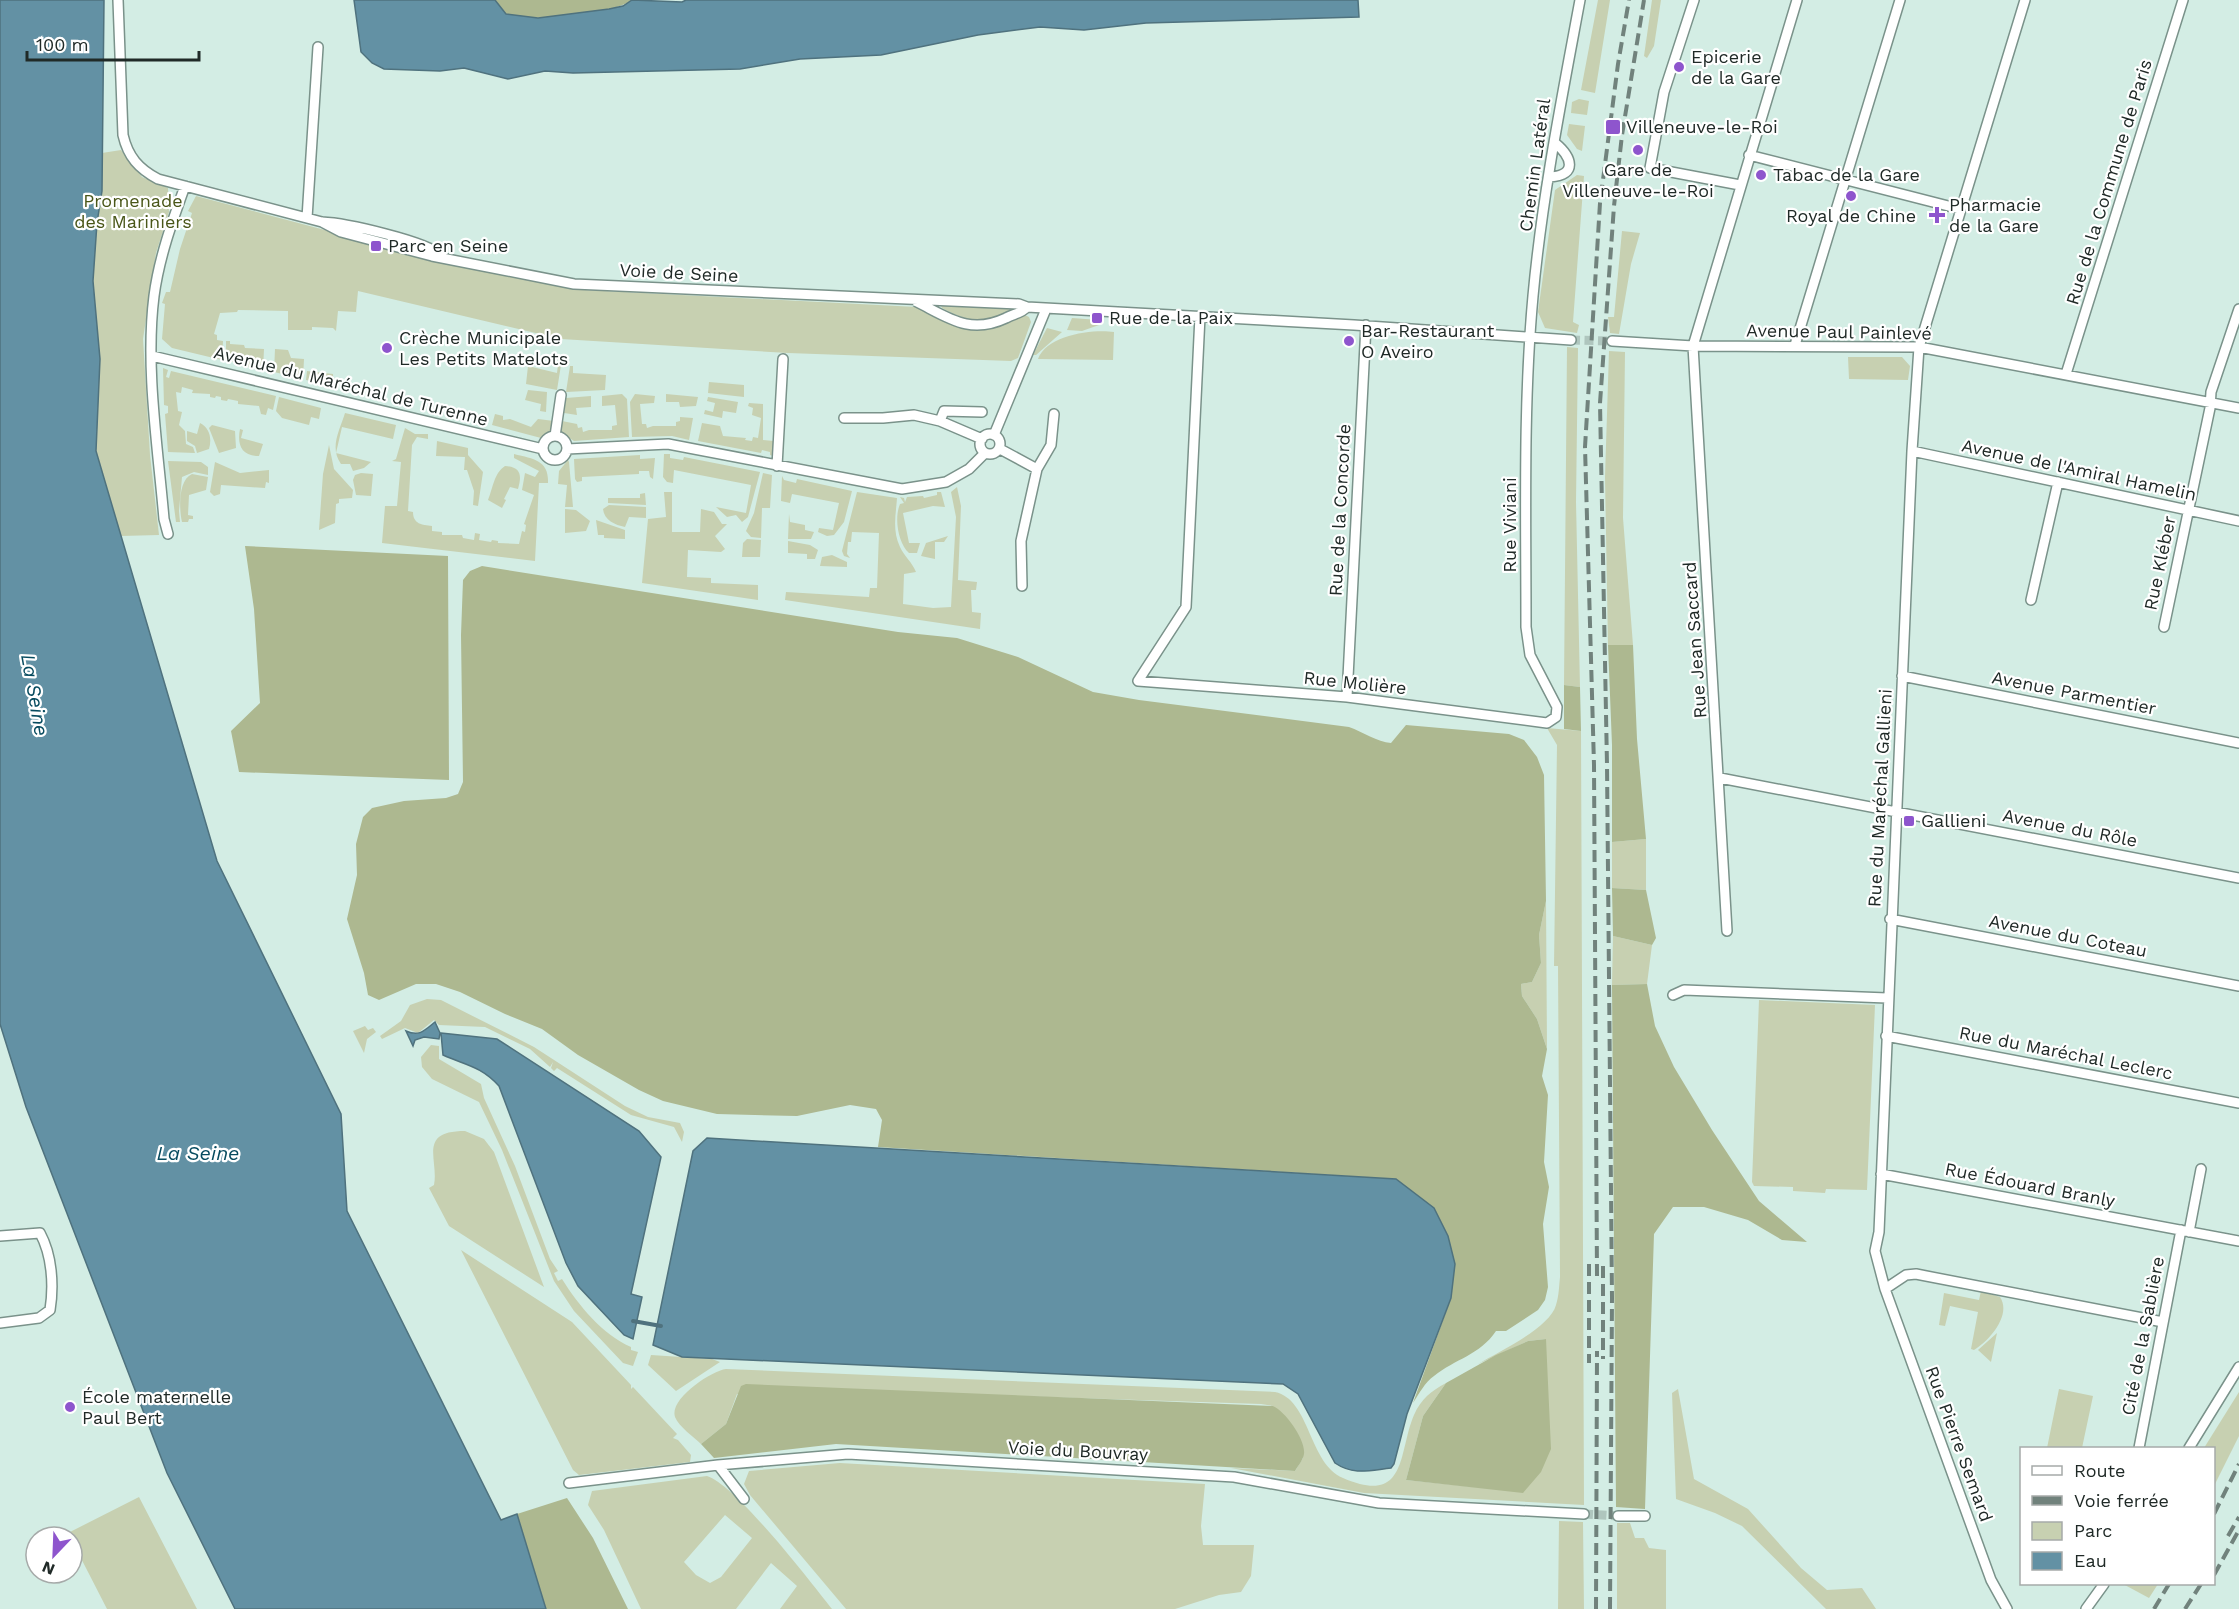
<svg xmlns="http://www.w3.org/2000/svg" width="2239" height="1609" font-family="'Work Sans',sans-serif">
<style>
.green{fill:#c7d0b1;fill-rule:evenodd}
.forest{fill:#adb890}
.water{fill:#6391a4;stroke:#4f727e;stroke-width:1.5}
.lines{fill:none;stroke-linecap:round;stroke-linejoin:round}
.stream{stroke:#4f727e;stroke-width:4}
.street-tunnel{stroke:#afc6be;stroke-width:9;stroke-dasharray:9 4.5;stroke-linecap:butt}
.street-casing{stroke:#7a928a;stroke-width:12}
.street{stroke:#fff;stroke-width:9}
.rail{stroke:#71827c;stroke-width:4;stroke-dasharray:12 6;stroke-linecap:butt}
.poi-dot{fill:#8e55cd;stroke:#fff;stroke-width:2}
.labels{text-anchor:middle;stroke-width:4.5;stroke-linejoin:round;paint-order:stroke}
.poi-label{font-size:18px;fill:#202a27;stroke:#fff;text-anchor:start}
.street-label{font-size:18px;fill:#202a27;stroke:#fff}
.park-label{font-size:18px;fill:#495618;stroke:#fff}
.water-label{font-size:20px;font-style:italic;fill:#074b5f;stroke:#fff}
</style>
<rect width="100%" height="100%" fill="#d3ede4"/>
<path class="green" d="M1598,0h12l-15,93 -14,-3z
M1652,0h9l-7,46 -7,12 -3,-2z
M1579,99l10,2 -2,14 -16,-2 1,-11z
M1569,124l16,2 -3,25 -5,-2 -10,-14z
M121,150l21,27 26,11 1,24 -13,41 -13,86 7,116 9,80 -38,1 -25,-85 4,-92 -7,-78 4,-58 5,-32v-38z
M1577,175l7,1 -11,146 6,3 -2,8 -32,-5 -7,-16 17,-122z
M196,196l265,70 124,24 332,17c52,23 51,32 106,7l6,3 2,5 -13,36 -7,3 -223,-8 -227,-14 -203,-48 -2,21 -18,-1 -2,20 -3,-3 -21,-1v3h-24v-19l-50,-1 -1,2 -17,1 -6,21 3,1v5l6,1 -1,19 -50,-12 -10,-9 3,-35 -3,-1 4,-11h4l10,-43 12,-36 -4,-2z
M1622,231l18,2 -9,31 -12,70 -9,-1 -2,-16h6z
M940,304l70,3 1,1c-20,21 -47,12 -69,0z
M1072,318l27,2v5l-17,6 -15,-1z
M1047,328l15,4 -26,23h-3z
M1114,332l-1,28 -75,-1c9,-24 54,-30 76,-27z
M226,341h4v3l14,1 1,3 19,1 -1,21 -10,-5 -1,3 -26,-8z
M1567,347l11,1 -2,154 4,185 -16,-2z
M275,349l13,1 3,8 13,1 -1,20 -29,-7z
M1609,351l16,1 -2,166 10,127h-25l-3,-168z
M1848,357h54l8,9 -2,14 -59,-1z
M558,365h3l-4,25 -31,-6 2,-18 29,7z
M570,366h3v7l33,2 -1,15 -39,2z
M163,368l5,2 -2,7 3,1 2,-7 105,25 -3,14 -5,-2 -2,7 -5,-1 -2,-8 -21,-2v-3l-10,-2 -1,2 -6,-1v-3l-5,-1 -1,2 -5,-1v-3l-18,-1 1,-3 -11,-3 -1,6 -5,-1 2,19 4,1 -3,13 6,6 1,13 7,3 2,6 -27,-1 -3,-38 3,-1v-7l-4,-1z
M307,371l26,3v12l-27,-6z
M709,382l35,3v12l-36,-4z
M528,390l19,2 -1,20 -6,-1 1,-7 -16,-4z
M622,394l5,5 2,38 -55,4 -14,-9 2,-11 15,3 1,4 4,-1 1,5 6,-2h23v-4l5,-1 -2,-20 -13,1v-10z
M635,394l20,2 -1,7 -14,1 2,20h4l1,4 6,-2h23v-4l4,-1v-4l13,1 -4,22 -17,-4 -40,1 -2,-35z
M666,394l32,3 -2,9 -16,1 -1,-5h-13z
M591,396v11l-15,1 1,7 -13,-2 2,-15z
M279,397l42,11 -2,11 -8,-2 -2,8 -27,-7 -6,-7z
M708,397l30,5 -2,11 -13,-2 -1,7 -18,-4 1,-4 8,2 2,-9 -8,-2z
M749,403l14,1v36l11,1 -1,15 -3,-1v-3l-8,-2 -1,3 -63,-12 4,-18 18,3 3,10 23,2 -1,2 7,1 1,-4 5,1 3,-20 -9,-3 1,-7 -5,-2z
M345,413l51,12 -3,14 -51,-12 -6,26 35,9 -7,6 -11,3 -3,-7h-9c-12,-17 -1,-34 4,-51z
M495,414l8,2v4l7,-1 21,8 7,-8 16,2 -2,10 -11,7 -49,-13z
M200,423c10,5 12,16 9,26l-12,4 -2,-7 -8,-5v-10l10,3z
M212,425l23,6 1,17 -17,5 -10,-25z
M405,428l10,6h13v5l-11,-2 -5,8 -4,66 5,1c0,12 9,13 19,14v5l10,1v3h20l1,3 11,2 1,-7 5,1 -1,6 12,2 1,-2 6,1v2l21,1 3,-13 3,1 1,-7 -2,-1 10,-29 -12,-5 3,-17 10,4 4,-6 -25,-13v-4c21,5 35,7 34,29h-9l-4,78 -153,-18 3,-37h12l4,-44 -9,-1 4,-2z
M240,429l3,1 -2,8 22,6 -4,12c-18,0 -22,-12 -19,-27z
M437,441l31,7v7l15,17 -5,34 -5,-1 1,-14 -7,-21h-3l1,-13 -29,-1z
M329,445l5,24 19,21 -1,8 -13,1v4l-3,1 -1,19 -16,7 4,-56z
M664,454h6v4l13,2 1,-3 76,15 -12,45 -6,5 -6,-7 -9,2 -11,-10 30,6 5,-28 -77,-15 -1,13 -6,-1 -4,-5z
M640,455v4l15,-1 -2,21 -3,-2 -1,-6h-10v3l-57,3v4l-5,1 -2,-3 -1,-20z
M568,460l1,2 4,45h-8l2,-22 -9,-1 1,-13z
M168,461l33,1 7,5v8l-14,-3 -12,5 -3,34 1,11h-4z
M215,462l25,11 29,-3v13l-3,-1 -1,6 -44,-3 -1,9 -6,2 -4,-4z
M505,466c16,1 17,9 13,23l-8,-2 -6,12 2,1 -4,8 -14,-8c5,-12 6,-27 17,-34z
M361,473l12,1 -2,22 -15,-1 -3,-15 2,-5z
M763,473l9,2 -2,33h-8l-1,30 -10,-1 -5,-6 8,-18z
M192,474l16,3 -2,13 -17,5 -1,20 5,1v3h-4l-1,3h-6c-3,-13 -4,-42 10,-48z
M782,476l2,4 12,3 1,-4 55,12 -8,31 -10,13 -7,1 -9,-4 1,-4 14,2 6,-27 -47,-9 -2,9 -9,-2z
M957,487l4,19 -3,74 19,2 -1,8h-5l1,22 9,1 -1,16 -195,-29 1,-8 83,5 1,-9h7l2,-55 -27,-1 -1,10h-3l-1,12 3,4 -6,-2 -2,-5 15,-59 40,6c-1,16 -5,32 3,49 4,9 12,15 16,25l-12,2 -1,30 30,4 18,-1 5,-90 -5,-25z
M664,492h8v40h28l1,-23 13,3 8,12h5l-12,12 10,13 -4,3 -33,-2 -1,27 24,1v5l47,2v15l-116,-17 6,-64 18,-2z
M937,492h4l4,15 -12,-1 -30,7 6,30h11l-3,10h-8c-11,-10 -15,-35 -9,-49l4,-1 -4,-6 4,1 1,4 2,-5 16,-1 1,2 13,-3z
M645,493l1,12 -38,-2v-5h32v-4z
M609,505l37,2v11l-17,-1 -4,10c-10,-2 -21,-7 -22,-18z
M565,509l11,1 14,11 -4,10 -21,2z
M789,514l1,8 15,3v5l9,2 -3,7h-23z
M596,520l29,10v9l-21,-1v-3h-6z
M948,536l-4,6h-9v17l-14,-3 5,-13z
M747,539l14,1 -1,17h-18l1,-14z
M788,541l22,4 8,5 -3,9h-8v-5l-19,-1z
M832,555l15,7v5l-27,-1 2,-9z
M1547,728l34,3 3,774 -220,-12 -133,-25 64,3 8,-13 -30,-52 -12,-2 -245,-8 -279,-2 -11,30 -25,20c-7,-7 -22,-17 -26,-27 -6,-18 36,-46 51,-48l549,23c35,7 34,72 68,86 65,28 55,-26 71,-63 7,-16 17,-24 32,-32l-23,33 -17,64 118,12 22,-153 -18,2 -50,23c20,-12 72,-36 78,-59 3,-9 3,-19 4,-28l-2,-311h-4l3,-221z
M1646,839v51l-34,-2v-46z
M1546,901l1,148 -10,-30 -15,-23 -1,-12 11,-2 9,-19 -2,-28z
M1613,936l39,9 -5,39 -35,1z
M427,999l14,1 93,47 91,59 23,11 32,6 4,9 -2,10 -8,-15 -43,-12 -74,-47 -3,3 -3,-3 2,-6 -3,5 -20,-18 -45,-22 -46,-2 -5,-5 -16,13 -13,-5 -23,11 -2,-3 21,-15 9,-16z
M1759,1000l116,5 -8,185 -41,-1 -1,4 -32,-2v-4l-39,-1 -2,-4z
M365,1026l3,4 5,-2 3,4 -9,7 -3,14 -11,-22z
M431,1045l8,1v13l42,25 3,14 31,68 35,93 8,12 -4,2 4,8 4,-2c17,27 40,55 69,68v3l7,2 -5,14 -10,-3 -49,-52 -20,-30 -52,-131 -23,-48 -47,-23 -10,-12 -1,-10z
M465,1131l19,8 10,13 50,135 -95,-61 -20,-38 5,-3c5,-25 -17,-54 31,-54z
M461,1250l111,72 59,63v4l2,-2 44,47 -4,4 5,2 13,15 -1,7 -111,13 -6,-5z
M1981,1291l19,6c12,18 -11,44 -26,53l-3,-1 7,-37 -28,-6 -5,20 -6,-1 5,-32 35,7z
M1997,1333l-6,29 -13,-12z
M651,1355l61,4 8,3 -44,29 -28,-26z
M1678,1389l16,90 54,30 53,59 26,22 35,-2 14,21h-50l-84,-83 -27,-13 -39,-14 -4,-106z
M2059,1389l34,7 -11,52h-35z
M2239,1392v44l-25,50v-38h-10z
M840,1463l365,21 -4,42 2,19h51l-3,31 -10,16 -22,3 -44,14h-329l-96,-114 -6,-11 5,-13z
M707,1476c29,9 103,105 125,133h-52l17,-23 -26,-23 -35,46h-95l-37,-79 -16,-25 4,-14zM725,1515l27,23 -31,39 -11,6 -14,-8 -12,-13z
M139,1497l58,112h-90l-39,-76z
M1559,1521l24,1 1,87h-26z
M1617,1523h13l5,15h9l5,10 17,2v59h-49z
M2123,1584h35l-9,14z"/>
<path class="forest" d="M495,0h137c-23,16 -99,22 -126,14z
M245,546l203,10 1,224 -210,-8 -8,-41 29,-28 -6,-94z
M482,566l416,66 59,6 61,19 75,35 46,8 210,27c14,5 28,15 42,16l15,-18 103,9 15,6 13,17 7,18 2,126 -7,34 2,28 -9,19 -11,2 1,12 15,23 10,30 -5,27 6,19 -4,67 5,25 -6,37 5,63 -3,13 -7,10 -32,21h-10c-16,24 -41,28 -62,45 -9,6 -15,18 -21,27l38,-105 -55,-119 -518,-32 4,-27 -6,-11 -26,-4 -53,11 -80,-2 -54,-13 -24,-11 -61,-35 -36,-26 -37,-15 -45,-22 -24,-8h-20l-37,16 -11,-5 -4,-22 -17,-54 10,-44 -1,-31 7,-27 9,-9 32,-7 42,-3 12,-4 5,-12 -2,-147 2,-55 7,-9z
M1608,645h25l4,94 9,100 -34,3v-97z
M1564,685l16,2 1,44 -17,-2z
M1612,888l34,2 10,48 -4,7 -39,-9z
M1647,984l8,42 19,41 38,63 47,71 48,41 -25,-2 -34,-20 -44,-13h-31l-19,27 -9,275 -29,-2 -4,-522z
M1546,1339l5,110 -10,23 -18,21 -117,-13 17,-64 23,-33 50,-28 32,-14z
M746,1384l527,22c12,5 33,34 31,48 -1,6 -6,12 -9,17l-459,-27 -122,14 -13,-14 25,-20 15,-38z
M567,1498l26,40 35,71h-82l-29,-95z"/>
<path class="water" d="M0,0h104l-2,191 -5,32 -4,58 7,78 -4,92 121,410 124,253 6,97 154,309 16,-6 29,95h-311l-68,-136 -141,-366 -26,-83z
M354,0h141l11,14 32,4 71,-9 14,-3 9,-6 50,2 4,-2h672l1,17 -213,6 -62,7 -44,-3 -62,8 -97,20 -81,4 -60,10 -167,4 -28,-2 -37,8 -44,-11 -24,3 -56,-2 -12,-6 -11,-11z
M435,1022l5,11 -1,6 -15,-2 -9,3 -2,6 -7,-15c13,6 18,0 29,-9z
M441,1033l56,6 142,92 22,26 -30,137 11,3 -9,42 -9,-4 -46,-49 -12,-23 -67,-177c-18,-20 -34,-21 -56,-31z
M707,1138l689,41 38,29 14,28 7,28 -4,34 -44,116 -13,50 -3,4c-20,2 -37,8 -56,-5l-37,-69 -15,-10 -601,-27 -29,-12 40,-194z"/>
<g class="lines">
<path class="stream" d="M633,1321l28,5"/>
<path class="street-tunnel" d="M1571,340l41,1
M1584,1514l34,2"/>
<defs>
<path id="street" d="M118,0l5,135c5,22 16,34 35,44l164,43c23,1 105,19 120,34
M1694,0l-30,92 -14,76 90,17
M1749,155l211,54
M1550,177c28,-2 22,-20 5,-34
M307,218l11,-171
M322,222l19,10 91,24 142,28 445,20 8,3 327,18 217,15
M917,302c32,16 53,33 89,16 7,-4 16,-5 21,-11
M1200,316l-14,291 -48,74 209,16 200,26 9,-6 1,-10 -27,-52 -4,-28c0,-110 -3,-222 7,-331 9,-99 29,-199 47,-296
M1612,341l81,5 226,1 320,61
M1795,345l105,-345
M152,356l391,93
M2066,374l117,-374
M844,418h39l31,-3 26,6 42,18
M940,421l4,-10 38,1
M980 444a10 10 0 1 1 20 0a10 10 0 1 1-20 0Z
M994,435l52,-126
M543 448a12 12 0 1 1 24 0a12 12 0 1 1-24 0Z
M555,436l6,-41
M567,449l101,-5 234,45 44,-7 23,-13 16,-16
M1000,449l37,20
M1912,451l327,70
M777,466l6,-107
M168,534l-4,-15c-6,-71 -19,-152 -10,-223 5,-38 18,-74 31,-110
M1022,586l-1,-45 16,-72 14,-24 3,-31
M2031,600l27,-118
M2164,627l46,-219 1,-16 28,-83
M1902,676l337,67
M1347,697l19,-372
M1720,778l519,100
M1890,919l349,67
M1727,931l-34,-585 104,-346
M1673,995l11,-5 203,8
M1886,1036l353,67
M1881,1174l358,67
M2189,1232l12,-63
M0,1236l40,-3c12,22 14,52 10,77l-11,8 -39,5
M1885,1289l21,-14 10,-1 247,48
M2139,1448l42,-218
M2189,1448l50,-81
M718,1465l26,34
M569,1483l149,-18 130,-11 386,23 145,26 205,11
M1618,1516h27
M2007,1609l-16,-29 -106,-291 -10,-38 4,-19 33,-781 7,-104 106,-347
M2086,1609l18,-25"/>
</defs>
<use href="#street" class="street-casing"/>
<use href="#street" class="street"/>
<path class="rail" d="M1589,1264v99
M1603,1266v93
M1597,1276l-3,-511 -9,-318 15,-244 18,-139 11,-64
M2214,1514l25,-50
M2228,1536l11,-19
M2214,1575l25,-45
M1596,1609l1,-258
M1610,1609l2,-311 -5,-533 -7,-362 14,-197 8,-71 22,-135
M2154,1609l15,-25
M2185,1609l16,-25"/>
</g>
<g class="poi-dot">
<circle cx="1679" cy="67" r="6"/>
<rect x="1605" y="119" width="16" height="16" rx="3"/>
<circle cx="1638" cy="150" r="6"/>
<circle cx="1761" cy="175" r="6"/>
<circle cx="1851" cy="196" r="6"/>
<path d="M1934 206h6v6h6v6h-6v6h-6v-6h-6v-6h6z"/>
<rect x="370" y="240" width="12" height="12" rx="3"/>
<rect x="1091" y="312" width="12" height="12" rx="3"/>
<circle cx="1349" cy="341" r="6"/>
<circle cx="387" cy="348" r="6"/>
<rect x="1903" y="815" width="12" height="12" rx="3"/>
<circle cx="70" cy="1407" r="6"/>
</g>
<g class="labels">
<g class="poi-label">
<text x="1691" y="63">Epicerie<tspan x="1691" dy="21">de la Gare</tspan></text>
<text x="1626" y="133">Villeneuve-le-Roi</text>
<text x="1638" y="176" text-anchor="middle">Gare de<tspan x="1638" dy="21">Villeneuve-le-Roi</tspan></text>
<text x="1773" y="181">Tabac de la Gare</text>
<text x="1949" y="211">Pharmacie<tspan x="1949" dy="21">de la Gare</tspan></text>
<text x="1851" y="222" text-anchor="middle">Royal de Chine</text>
<text x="388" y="252">Parc en Seine</text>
<text x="1109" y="324">Rue de la Paix</text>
<text x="1361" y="337">Bar-Restaurant<tspan x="1361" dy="21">O Aveiro</tspan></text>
<text x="399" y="344">Crèche Municipale<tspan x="399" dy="21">Les Petits Matelots</tspan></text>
<text x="1921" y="827">Gallieni</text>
<text x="82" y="1403">École maternelle<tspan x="82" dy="21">Paul Bert</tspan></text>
</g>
<g class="street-label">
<text transform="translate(1535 165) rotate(-82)" y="6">Chemin Latéral</text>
<text transform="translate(2109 182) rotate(-73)" y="6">Rue de la Commune de Paris</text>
<text transform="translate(679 273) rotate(3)" y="6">Voie de Seine</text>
<text transform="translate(1839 332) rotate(1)" y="6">Avenue Paul Painlevé</text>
<text transform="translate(351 386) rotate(14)" y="6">Avenue du Maréchal de Turenne</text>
<text transform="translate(2079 470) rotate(12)" y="6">Avenue de l'Amiral Hamelin</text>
<text transform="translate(1340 510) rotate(-87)" y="6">Rue de la Concorde</text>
<text transform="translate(1510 525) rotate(-90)" y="6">Rue Viviani</text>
<text transform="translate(2160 563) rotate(-78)" y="6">Rue Kléber</text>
<text transform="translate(1695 640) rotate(-94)" y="6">Rue Jean Saccard</text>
<text transform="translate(1355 683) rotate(6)" y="6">Rue Molière</text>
<text transform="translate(2074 693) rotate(11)" y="6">Avenue Parmentier</text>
<text transform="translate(1880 798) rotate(-87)" y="6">Rue du Maréchal Gallieni</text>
<text transform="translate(2070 828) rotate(11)" y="6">Avenue du Rôle</text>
<text transform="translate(2068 936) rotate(11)" y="6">Avenue du Coteau</text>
<text transform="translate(2066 1053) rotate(11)" y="6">Rue du Maréchal Leclerc</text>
<text transform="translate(2030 1185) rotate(11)" y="6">Rue Édouard Branly</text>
<text transform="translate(2143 1336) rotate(-79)" y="6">Cité de la Sablière</text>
<text transform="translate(1959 1444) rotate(70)" y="6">Rue Pierre Semard</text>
<text transform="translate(1078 1451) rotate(3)" y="6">Voie du Bouvray</text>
</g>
<g class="park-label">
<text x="133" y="207">Promenade<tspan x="133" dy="21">des Mariniers</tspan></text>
</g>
<g class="water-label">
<text transform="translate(35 695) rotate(80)" y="7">La Seine</text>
<text x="198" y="1160">La Seine</text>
</g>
</g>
<rect x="2020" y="1447" width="195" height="138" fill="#ffffff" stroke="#a6aaa9" stroke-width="1.5"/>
<rect x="2032" y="1466" width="30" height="9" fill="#ffffff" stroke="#a6aaa9" stroke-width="1.5"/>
<text x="2074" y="1477" font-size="18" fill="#202a27">Route</text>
<rect x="2032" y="1496" width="30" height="9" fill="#71827c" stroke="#a6aaa9" stroke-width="1.5"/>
<text x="2074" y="1507" font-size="18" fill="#202a27">Voie ferrée</text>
<rect x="2032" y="1522" width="30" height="18" fill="#c7d0b1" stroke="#a6aaa9" stroke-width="1.5"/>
<text x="2074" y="1537" font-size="18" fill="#202a27">Parc</text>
<rect x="2032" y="1552" width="30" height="18" fill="#6391a4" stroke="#a6aaa9" stroke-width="1.5"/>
<text x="2074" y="1567" font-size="18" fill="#202a27">Eau</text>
<g transform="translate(54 1555) rotate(203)"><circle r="28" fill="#ffffff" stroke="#a6aaa9" stroke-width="1.5"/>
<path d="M0-4.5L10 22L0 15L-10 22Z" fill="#8e55cd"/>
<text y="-9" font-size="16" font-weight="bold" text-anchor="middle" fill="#202a27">N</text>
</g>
<path d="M27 51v9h172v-9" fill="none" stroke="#202a27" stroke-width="3"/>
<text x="36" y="51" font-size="18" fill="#202a27" stroke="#ffffff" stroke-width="4.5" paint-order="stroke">100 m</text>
</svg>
